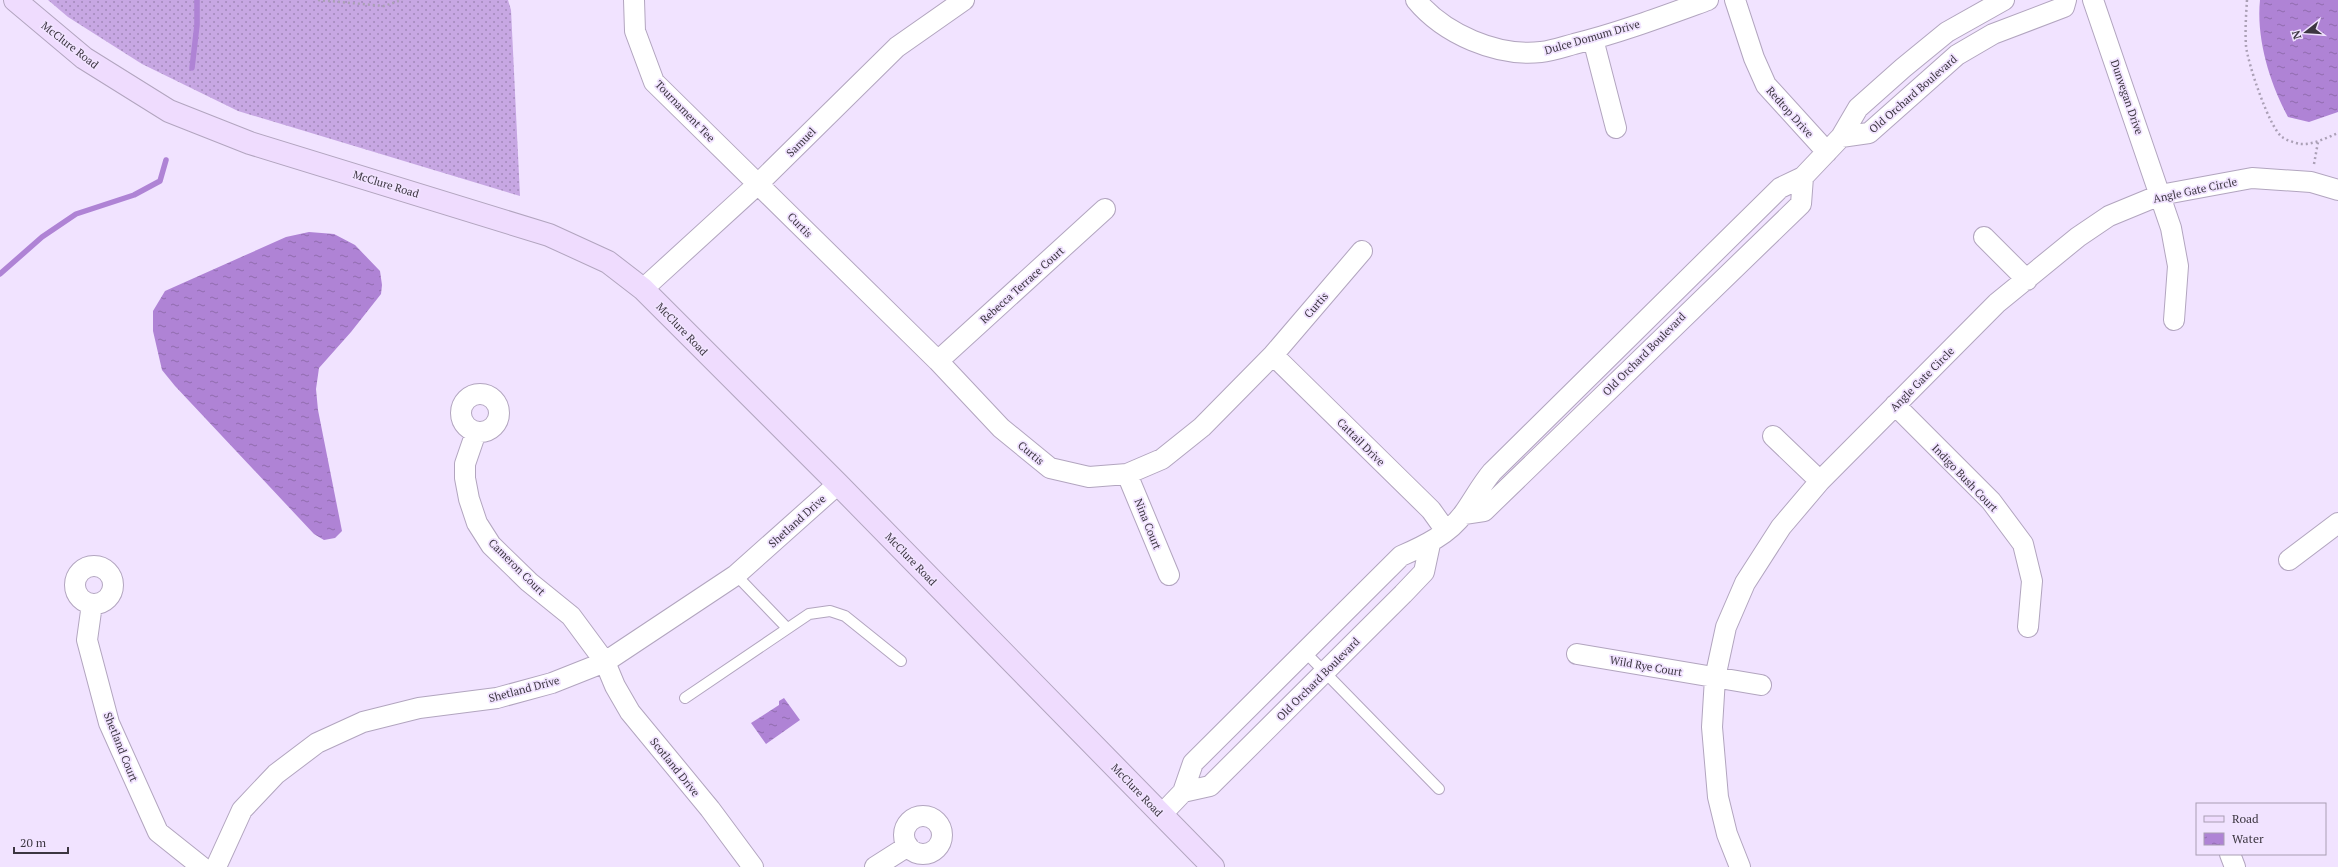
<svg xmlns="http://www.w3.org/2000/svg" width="2338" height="867" font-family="'PT Serif',serif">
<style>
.grass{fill:url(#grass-dots)}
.water{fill:url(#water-ripples)}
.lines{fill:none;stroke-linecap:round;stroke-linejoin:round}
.stream{stroke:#af83d5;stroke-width:5.5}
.lane-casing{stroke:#b2a5bf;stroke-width:12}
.street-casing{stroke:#b2a5bf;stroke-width:22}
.secondary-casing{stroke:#b2a5bf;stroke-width:24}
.path{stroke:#aba0b6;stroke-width:2.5;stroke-dasharray:2 3;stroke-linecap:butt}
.lane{stroke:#fff;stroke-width:10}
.street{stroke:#fff;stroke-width:20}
.secondary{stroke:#efdcfe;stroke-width:22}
.labels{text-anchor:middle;stroke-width:3.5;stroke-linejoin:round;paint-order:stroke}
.street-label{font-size:11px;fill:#3c3641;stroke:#f1e3ff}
</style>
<defs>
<pattern id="grass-dots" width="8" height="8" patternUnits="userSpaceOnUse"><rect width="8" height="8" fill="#c7a7e3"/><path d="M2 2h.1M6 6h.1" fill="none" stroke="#a389ba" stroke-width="1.8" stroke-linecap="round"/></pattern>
<pattern id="water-ripples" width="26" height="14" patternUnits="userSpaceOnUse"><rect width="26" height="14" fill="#af83d5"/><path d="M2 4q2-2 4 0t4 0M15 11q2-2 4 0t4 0" fill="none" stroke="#906cae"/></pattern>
</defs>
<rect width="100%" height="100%" fill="#f1e3ff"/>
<path class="grass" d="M48,0h460l3,10 9,186 -282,-85 -96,-47 -74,-47z"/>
<path class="water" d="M2260,0h78v112l-29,10 -21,-5c-18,-33 -32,-78 -28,-117z
M309,232l25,2 21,11 25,26 2,14 -1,9 -30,38 -32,36 -3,21 2,21 24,121 -7,7 -11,2 -10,-6 -139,-148 -13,-16 -9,-39v-20l12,-20 121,-54z
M784,698l16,22 -34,24 -15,-21 28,-18v-4z"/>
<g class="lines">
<path class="stream" d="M192,68l5,-43v-25
M0,274l42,-37 34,-23 58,-19 26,-14 6,-21"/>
<defs>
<path id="lane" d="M736,575l51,53
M1306,653l133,136
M685,698l124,-84 21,-3 15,5 56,45"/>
<path id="street" d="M634,0l1,31 19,51 284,279 63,67 49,40 39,9 38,-3 35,-15 40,-32 71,-72 89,-104
M1416,0c28,34 81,57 125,52 11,-1 22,-5 33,-8 45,-11 90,-28 134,-44
M1735,0l19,58 12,27 61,67
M2093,0l78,228 7,38 -4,54
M1593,39l23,89
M1841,137l28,-4 88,-78 36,-21 71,-27 2,-7
M1984,237l43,43
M643,289l115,-105 139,-137 67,-47
M1273,355l158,155 15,21
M938,361l167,-152
M461 413a19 19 0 1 1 38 0a19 19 0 1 1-38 0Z
M1895,405l96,96 32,43 9,37 -4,46
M476,432l-11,32v14l4,21 8,24 14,22 38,37 42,34 34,46 10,24 15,26 80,97 43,58
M1773,436l47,45
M1127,474l42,101
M1464,514l20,-3 317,-307 2,-27
M2289,560l49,-37
M75 585a19 19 0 1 1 38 0a19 19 0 1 1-38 0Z
M92,604l-5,36 22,83 49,109 44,35
M1577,654l184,31
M1183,792l27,-6 193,-192 21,-22 6,-28
M1161,815l22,-23 10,-29 208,-207c23,-10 48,-22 63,-43 10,-14 17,-28 28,-41l288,-284 23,-11 38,-40 17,-29 45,-40 44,-36 57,-32
M904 835a19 19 0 1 1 38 0a19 19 0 1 1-38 0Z
M2230,854l5,13
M216,867l26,-57 34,-36 41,-31 46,-21 56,-14 78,-10 55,-15 53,-21 131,-87 102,-91
M875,867l33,-21
M1740,867l-13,-33 -9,-37 -6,-70 3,-49 11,-51 19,-44 36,-56 39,-46 177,-178 81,-66 31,-21 51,-21 92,-17 59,4 27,8"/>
<path id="secondary" d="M15,0l69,58 85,53 81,32 299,92 59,27 35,27 195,195 375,383"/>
</defs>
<use href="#lane" class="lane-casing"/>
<use href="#street" class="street-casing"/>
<use href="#secondary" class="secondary-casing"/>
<path class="path" d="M318,0l66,6 18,-6
M2247,0c-1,15 -2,31 -1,46 2,18 23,81 36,91 4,3 13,6 18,7 13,1 26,-6 38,-11
M2314,164l4,-22"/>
<use href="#lane" class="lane"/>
<use href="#street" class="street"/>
<use href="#secondary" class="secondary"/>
</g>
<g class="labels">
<g class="street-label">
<text transform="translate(1592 37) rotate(-16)" y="4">Dulce Domum Drive</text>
<text transform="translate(70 45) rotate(38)" y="4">McClure Road</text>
<text transform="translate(1913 94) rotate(-41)" y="4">Old Orchard Boulevard</text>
<text transform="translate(2127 97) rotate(71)" y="4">Dunvegan Drive</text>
<text transform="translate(685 111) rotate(46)" y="4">Tournament Tee</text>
<text transform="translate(1790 112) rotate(48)" y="4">Redtop Drive</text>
<text transform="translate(801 142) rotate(-45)" y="4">Samuel</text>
<text transform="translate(386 184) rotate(17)" y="4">McClure Road</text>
<text transform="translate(2195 190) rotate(-12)" y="4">Angle Gate Circle</text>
<text transform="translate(800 225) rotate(45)" y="4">Curtis</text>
<text transform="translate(1022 285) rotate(-42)" y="4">Rebecca Terrace Court</text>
<text transform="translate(1316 305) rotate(-49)" y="4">Curtis</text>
<text transform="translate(682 329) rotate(46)" y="4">McClure Road</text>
<text transform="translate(1644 354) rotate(-45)" y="4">Old Orchard Boulevard</text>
<text transform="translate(1922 379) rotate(-45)" y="4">Angle Gate Circle</text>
<text transform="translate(1361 442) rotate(45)" y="4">Cattail Drive</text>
<text transform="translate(1031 453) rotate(40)" y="4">Curtis</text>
<text transform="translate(1965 478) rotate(46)" y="4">Indigo Bush Court</text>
<text transform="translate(797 521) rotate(-42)" y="4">Shetland Drive</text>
<text transform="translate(1148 524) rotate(68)" y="4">Nina Court</text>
<text transform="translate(911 559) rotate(46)" y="4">McClure Road</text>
<text transform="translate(517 567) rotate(45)" y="4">Cameron Court</text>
<text transform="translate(1646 666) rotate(10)" y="4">Wild Rye Court</text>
<text transform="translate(1318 679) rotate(-45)" y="4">Old Orchard Boulevard</text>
<text transform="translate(524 689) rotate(-15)" y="4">Shetland Drive</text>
<text transform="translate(121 747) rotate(68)" y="4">Shetland Court</text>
<text transform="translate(675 767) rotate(51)" y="4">Scotland Drive</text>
<text transform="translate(1137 790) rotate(46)" y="4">McClure Road</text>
</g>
</g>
<rect x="2196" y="803" width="130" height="52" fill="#f1e3ff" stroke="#a99eb3"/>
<rect x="2204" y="816" width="20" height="6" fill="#efdcfe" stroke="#a99eb3"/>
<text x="2232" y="823" font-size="12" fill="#3c3641">Road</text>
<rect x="2204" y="833" width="20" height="12" fill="url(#water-ripples)" stroke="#a99eb3"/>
<text x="2232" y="843" font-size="12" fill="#3c3641">Water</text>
<g transform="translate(2306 32) rotate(253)" stroke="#f1e3ff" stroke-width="3" paint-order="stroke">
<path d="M0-3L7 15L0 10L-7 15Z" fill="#3c3641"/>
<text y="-6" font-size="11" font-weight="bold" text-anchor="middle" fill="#3c3641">N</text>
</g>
<path d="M14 847v6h54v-6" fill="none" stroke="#3c3641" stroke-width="2"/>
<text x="20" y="847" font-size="12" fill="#3c3641" stroke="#f1e3ff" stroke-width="3" paint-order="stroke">20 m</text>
</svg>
